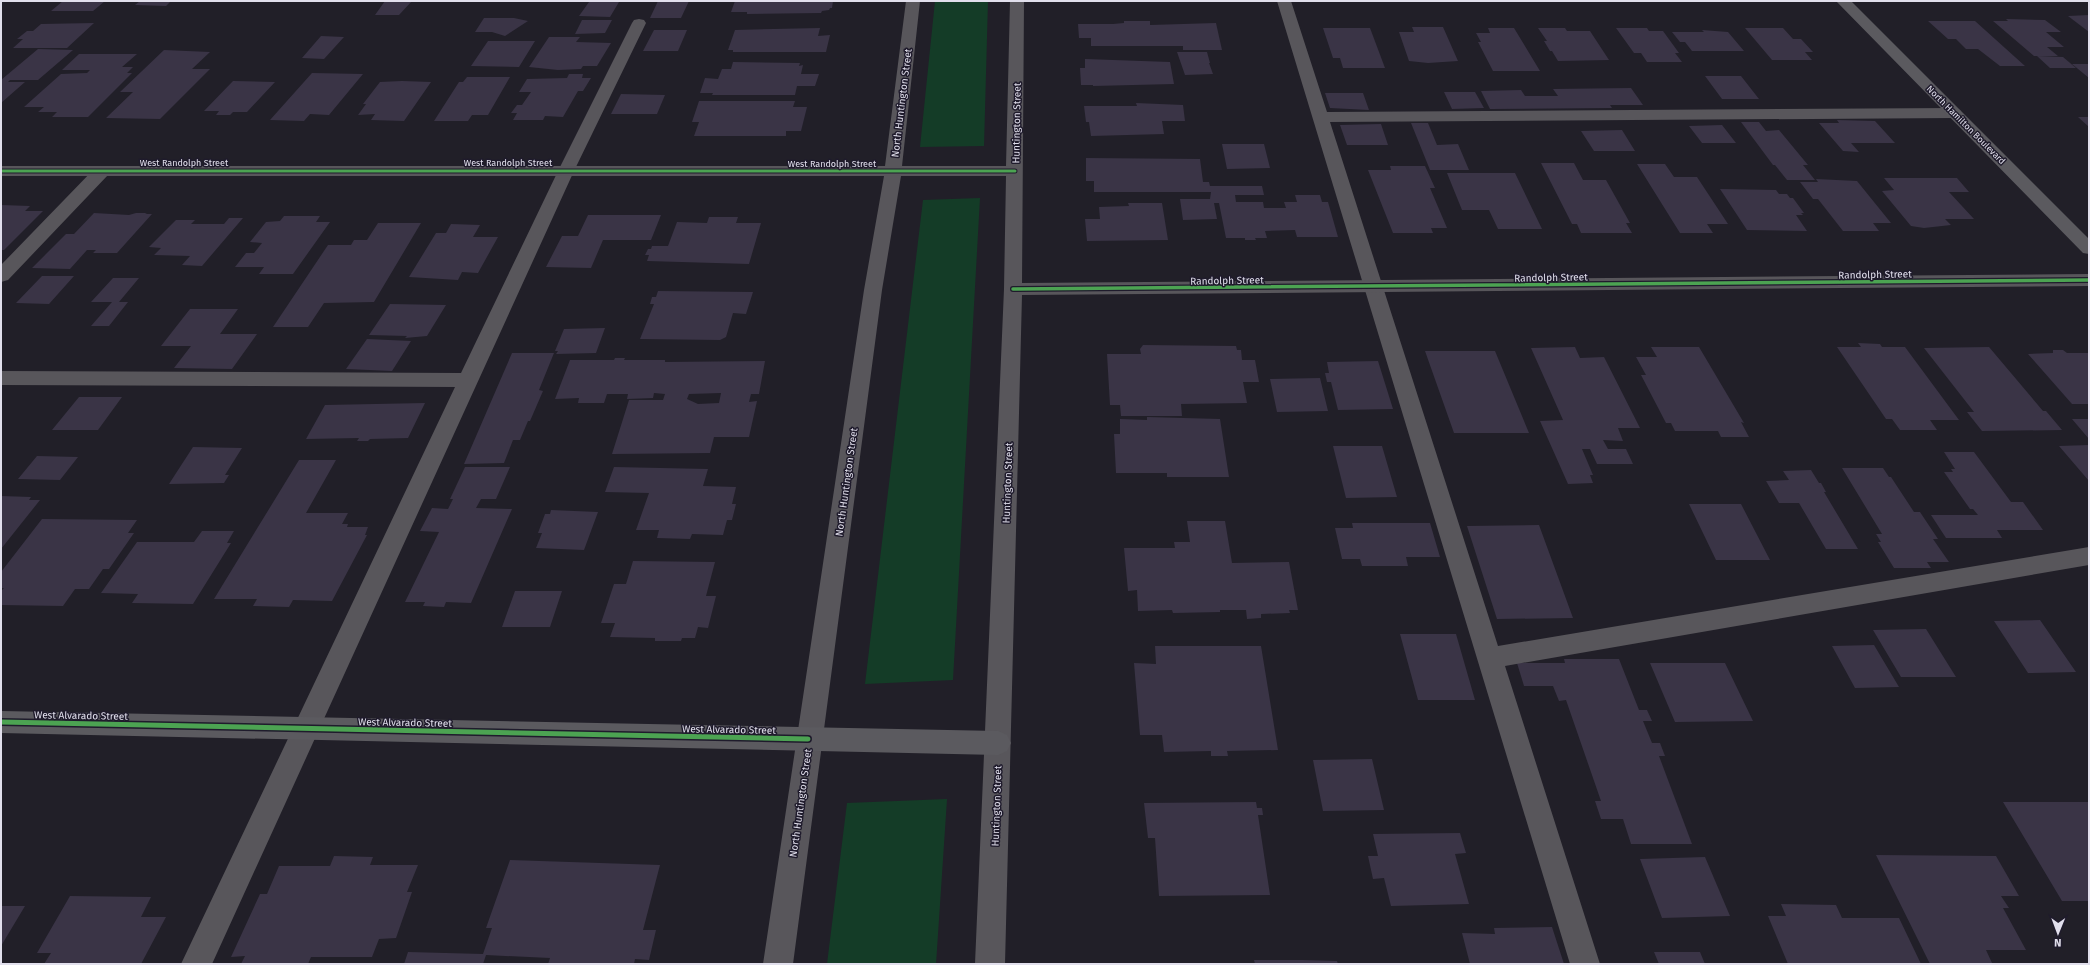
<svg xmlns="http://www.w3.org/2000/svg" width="2090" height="965" font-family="'Fira Sans',sans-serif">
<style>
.green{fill:#143c27}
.building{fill:#3a3446;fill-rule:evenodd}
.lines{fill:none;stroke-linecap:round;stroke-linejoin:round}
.lane{fill:#58565b;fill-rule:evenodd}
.street{fill:#58565b;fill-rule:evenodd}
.secondary{fill:#5b5a5f;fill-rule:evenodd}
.cycleway-far2-casing{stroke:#1f1b2c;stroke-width:5}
.cycleway-far1-casing{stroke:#1f1b2c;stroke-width:6}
.cycleway-casing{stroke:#1f1b2c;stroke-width:8}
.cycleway-far2{stroke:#4ca352;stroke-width:3}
.cycleway-far1{stroke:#4ca352;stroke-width:3.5}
.cycleway{stroke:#4ca352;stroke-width:5}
.labels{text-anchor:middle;stroke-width:3;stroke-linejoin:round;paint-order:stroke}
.far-street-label{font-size:9px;fill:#e1dfec;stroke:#1f1b2c}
.street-label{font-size:10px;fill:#e1dfec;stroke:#1f1b2c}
</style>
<rect width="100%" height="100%" fill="#211f28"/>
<path class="green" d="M935,1h53l-4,145 -64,1z
M980,198l-27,482 -88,4 58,-484z
M947,799l-11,165h-109l20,-161z"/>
<path class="building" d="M63,1h42l-12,10h-42z
M140,1h31l-5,5 -31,-1z
M385,1h27l-13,14h-24z
M658,1h31l-8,17h-31z
M735,1h98l-1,7h-2l-1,2 -7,1 -1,2 -74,1v-2h-16z
M589,2h30l-9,15 -31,-1z
M2089,15v17l-21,-16z
M484,18h30l14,3 -23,15 -13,-4h-17z
M2006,19l39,1 16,12h-15l18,15h-17l11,9h-24l-41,-35h15z
M582,20h30l-7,13 -30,1z
M1124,21h26v4l66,-2 6,27h-39v-4h-92v-8h-12l-1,-14h35l11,-1z
M1928,21h47l50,45h-25l-22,-17h-12l-10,-10h-8z
M94,23l-27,25h-54l10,-9h-6l10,-8h6l8,-7z
M1412,27h31l15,34 -30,2 -19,-2 -10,-29h15z
M820,28l-2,8 12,-1 -4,17h-93v-2h-5l7,-20z
M1323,28h47l15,40h-42l-3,-10h-7z
M1488,28h26l26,43h-47l-15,-29h3l-5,-9h14z
M1538,28h27l2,3h23l19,29 -51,1 -6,-10h-2l-6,-10h3z
M1616,28h31l2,3h14l16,22h-4l7,9h-35l-6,-9h-7z
M1745,28h38l10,11h8l12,13h-8l7,8h-40z
M654,30h33l-9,21h-35z
M1702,30l26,2 16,19h-52l-7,-9h-5l-8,-10h32z
M321,36l23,1 -20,22 -22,-1z
M549,37h31l-4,5 35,1 -14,23h-14l-2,3 -23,1 -29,-3z
M488,41h47l-16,26 -48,-1z
M38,49l35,1 -35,30h-28l-2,2h17l-24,21v-23z
M164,50l46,2 -18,17h18l-50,50 -54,-1 27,-26h-13z
M1177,52h30l3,11h-1l4,11 -28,1z
M79,54h58l-15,13h11l-6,6h5l-44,44h-36l5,-5h-19l6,-5h-20l37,-33 26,-1 3,-3h-28z
M2037,56l26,1 13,11h-26z
M1085,59l85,3 4,22 -81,2v-1h-12l-1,-17h5z
M733,62l67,1 -1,3 4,-1 -2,9h18l-4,12h-18l-2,9h-83l1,-2h-13l5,-15 13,1 4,-10h9z
M2072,64h17v14z
M312,73l51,1 -34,41 -19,-1 -6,7 -34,-1z
M569,74h14l-1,4h9l-8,13h-5l-15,26 -18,-1 -2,4h-30l4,-7h-6l6,-8h5l9,-13h-12l8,-13 40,-1z
M1705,76h36l18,23h-37z
M467,77h43l-22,38h-16l-4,6h-34l25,-39h4z
M233,81l42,1 -28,30h-14l-3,3h-14l3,-4h-15z
M402,81l29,1 -27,39 -33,-1 4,-6 -17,1 8,-11h-3l17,-22z
M1631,88l12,17h-33l2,3 -122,1 -9,-18 40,-1 4,6h33l-5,-7z
M1444,92h31l9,16 -32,1z
M1325,93h38l6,17 -39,-2z
M621,94l44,1 -8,19h-46z
M699,101h96l-2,6h14l-6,24h-15v5h-92l5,-14h-7z
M1136,103l47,2 2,16h-23l2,13 -73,2 -2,-14h-3l-2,-16h53z
M2078,117h11v10z
M1837,120l38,1 20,22h-44l8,9 -16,-1 -24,-28h20z
M1741,122h18l7,9 13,-1 29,35h-5l12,15h-28l-12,-15h-2z
M1411,123h17l9,22 21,-1 11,26h-39z
M1381,124l7,21h-41l-7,-20z
M1722,125l14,18h-34l-13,-17z
M1622,130l13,21h-41l-13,-20z
M1222,144h42l6,24 -43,1z
M1086,158l114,1 3,23h6l1,4h52l2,9h-29l1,7h27l1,6h22l-2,-6h13l-2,-7h25l2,7h6l10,35h-41l-2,-7 -30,1 2,7h-12l1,2h-11v-2h-19l-7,-35h-5l3,16 -34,1 -3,-21h30l1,-7h-117v-11h-8z
M1541,163h33l9,17h23l24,43h-4l6,10h-51l-4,-9h-5z
M1637,164h28l9,13h23l31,47h-21l6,9h-33z
M1390,166h35l10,22h-5l17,40h-16l2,5h-40l-25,-63h23z
M1447,173h68l27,56h-44l-9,-19h-27z
M1884,178h73l12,14h-20l25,27h-29l6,6 -27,3 -13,-2 -29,-35 12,-1z
M1816,179l41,2 34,42h-18l6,8h-36l-25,-32h-5l-13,-17h18z
M1720,189l56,1 3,4h8l3,4h3l11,15h-3l2,2h-7l11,16 -60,-1z
M1128,203h34l6,37 -81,1 -2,-22h15l-1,-12 30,-1z
M1,205l29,1 -5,5h18l-39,39h-3z
M94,213l35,2 7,-2h11l-2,1h7l-35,39h-24l3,-3h-9l-17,19 -38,-1 34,-34h8z
M588,215h73l-10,25h-48l-12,28 -45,-1 16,-31h16z
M284,216h36l-4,6h14l-37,52h-34l5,-7h-29l11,-14h8l8,-10 -12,-1 16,-20 14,-1z
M709,217h29l-2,6h25l-12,41 -102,-3 2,-6h-4l3,-6h3l1,-3h16l9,-24 30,1z
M229,218h14l-41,48 -20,-1 8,-9 -36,-1 7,-7 -12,-1 27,-27h19l-4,4h33z
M378,223h43l-47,79 -50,1 -16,24h-35l55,-82h23l3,-5h13z
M451,224l29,1 -7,12h25l-20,36 -16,-1 -4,8 -49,-3 27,-44h10z
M42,276h32l-25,28 -33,-1z
M113,278h26l-20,24h9l-19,24h-18l21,-24h-21z
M658,291l95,1 -7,22 -13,-1 -7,24 -6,3 -80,-1 14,-35h-4l2,-7h4z
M390,304l56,1 -19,31 -22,2 2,-2 -38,-1z
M190,309h48l-18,25h37l-25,35 -58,-1 17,-22h-30z
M605,328l-9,25 -40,1 2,-3h-3l9,-22z
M367,339l44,2 -19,30 -46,-2z
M1858,343l22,1 2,3h23l54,73h-29l7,10h-37l-8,-11h-6l-49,-72h24z
M1143,345l93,1 1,4h4l1,10h13l4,22h-16l4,21 -66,1 1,12h-61l-1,-11h-10l-3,-51h34l-1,-5z
M1575,347l5,11 24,-1 36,71h-22l5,13 -20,-1 5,9h18l7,15h-36l-7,-15h-8l11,26h-3l3,8 -25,1 -28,-63 23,-1 -32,-72z
M1651,347h48l45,76 -3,-1 8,15h-28l-3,-6h-43l-4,-8h-5l-25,-48h5l-10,-18h21z
M1989,347l54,64h3l16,19 -80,1 -15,-19h7l-50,-64z
M2053,350h10l4,3h22v51h-17l-44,-50 25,-1z
M1425,351h70l34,82h-75z
M512,353h42l-15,37 4,1 -13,30h-2l-8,19h-7l-9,23 -40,1z
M615,358h10l-1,2h41v2l100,-1 -6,33h-8l-2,8 8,-1 -8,36h-35l-4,16 -98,1 17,-54h34l2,-6 -11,-1 -1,5 -26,1 1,-5h-21l-3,9h-26l1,-5 -24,1 15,-39h44zM721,393l-2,10 -21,1 -11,-5 2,-5z
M1378,361l15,48 -55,1 -7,-28h-4l-2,-9h4l-2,-11z
M1320,378l8,33 -51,1 -7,-33z
M79,397h43l-24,33h-46z
M425,403l-17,35 -38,1 -2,2h-11l2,-3 -53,1 19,-34z
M1147,417l73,2 9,58h-62v-4h-51l-2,-39h6v-15l27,1z
M2072,419h17v20z
M2089,445v36l-30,-35z
M1333,446h49l15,51 -51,1z
M193,447l49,1 -17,27h4l-5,8 -55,1z
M1944,452h30l37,50h12l20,28h-46l5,8h-56l-15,-23h47l-5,-6h-3l-26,-37h9l-2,-3h4z
M37,456l41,1 -18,23 -42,-1z
M299,460h37l-30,53h42l-6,11h6l-1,3h21l-3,8h2l-35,66 -39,-1 -4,7 -36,-1 4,-7h-43z
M465,467h45l-14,32h-15l-5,9 36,1 -41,94 -25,-1 -2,5 -21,-1 2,-4h-20l34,-70 -19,-1 12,-23 16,1 5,-10h-3z
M614,467l94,2 -5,17 33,1 -4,17h4l-4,16h-5l-4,15 -31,-1 -2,5 -33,-1 2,-8h-23l13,-37 -44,-1z
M1842,468h41l6,9h2l23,35h6l18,27h-5l16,23h-22l4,6h-37l-16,-26h3l-5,-8h6z
M1811,470l8,13h2l5,9h-2l34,57h-32l-27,-46h-20l-13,-22 23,-1 -6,-9z
M1,496l30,1 -2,3h11l-39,49z
M1689,504h52l29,56h-54z
M551,510l47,2 -14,38 -48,-2 6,-15h-4l7,-19h5z
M42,519l95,1 -9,13h6l-25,36h-6l-14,20h-14l-12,17 -62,-1v-14l3,-3h-3v-16z
M1187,521h38l7,42 57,-1 9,48h-9l1,3 -29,1v4l-14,1 -1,-9h-26v2l-47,1 -1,-3 -34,1 -1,-21 -9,1 -4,-43h51l-1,-6h16z
M1352,523h78l10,34h-34l2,9h-46l-2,-7h-18l-7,-31h18z
M1539,525l34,93 -76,1 -30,-93z
M202,531h32l-7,12h4l-38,61 -61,-1 6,-9 -37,-1 36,-51h57z
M633,561l82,1 -9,34h10l-8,32 -10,-1 -3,11h-13l-1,3h-26v-3l-45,-1 5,-14h-14l13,-39h12z
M515,591h47l-12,36h-48z
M2040,620l36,52 -48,1 -34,-52z
M1926,629l30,48h-55l-28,-47z
M1400,634h56l19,66h-57z
M1874,645l25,42 -44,1 -23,-42z
M1155,646h106l17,104 -51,1 1,5h-17v-5l-47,1 -2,-17h-22l-6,-72 22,1z
M1564,659h55l20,51h8l5,11h-9l9,22h8l5,13h-6l33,88h-61l-8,-25h-22l-6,-18h6l-35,-101 -7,1 -6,-15h-29l-7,-23h48z
M1650,663h75l28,58 -78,1z
M1372,759l12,51 -61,1 -10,-51z
M1256,802l1,6h5l1,7h-5l12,80 -111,1 -4,-58h-7l-4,-35z
M2003,802h86v99h-27z
M1460,833l6,20 -11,1 14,50 -78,2 -7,-28 -11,1 -5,-23h10l-5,-22z
M1876,855l120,1 23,40h-18l8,12h-6l23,42h-40l6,13 -62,1z
M334,856l39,1 -3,8h48l-11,27h5l-16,46 -17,1 -7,18h-61l-3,7h-67l4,-8 -14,1 29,-63h7l12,-28h51z
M1705,857l25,59 -68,2 -22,-59z
M510,860l150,5 -17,65h13l-7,30 -14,-1 -1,5h-86l2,-6 -64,-3 -3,9h-79l4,-12 75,2 9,-26h-6z
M70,896l81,1 -10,20h25l-25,47h-97l7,-11h-14z
M1781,904l55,1 6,13h57l22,46h-133l-20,-48h18z
M1,906h24l-24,40z
M1552,927l12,37h-94l-8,-31 33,1 -1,-6z
M1654,952h46l5,12h-46z
M1254,960h49l34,1 1,3h-83z"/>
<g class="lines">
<path class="lane" d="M1277,1h14l36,111 627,-4 6,2 2,3 -2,3 -6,2 -624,4 168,524 591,-99v18l-584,101 95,298h-30z
M639,19l5,1 2,3 -72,148 -362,793h-31l274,-577 -454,-2v-14l460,2 97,-202 74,-148 2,-3z
M102,166l6,1 2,4 -2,4 -100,105 -7,2v-17l95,-98z"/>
<path class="street" d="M906,1h14l-18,165h104l4,-165h14l-2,282 1067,-9v12l-1067,9 -17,669h-30l29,-675 2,-113h-105l-19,114 -89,674h-30l101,-674 20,-114h-883v-10h884z"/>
<path class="secondary" d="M1836,1h15l238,238v15l-6,-1z
M1,711l997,20 9,4 4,8 -4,8 -9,4 -997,-22z"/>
<defs>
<path id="cycleway-far2" d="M1,171h1014"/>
<path id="cycleway-far1" d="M1013,289l1076,-9"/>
<path id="cycleway" d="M1,722l807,17"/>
</defs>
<use href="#cycleway-far2" class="cycleway-far2-casing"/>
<use href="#cycleway-far1" class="cycleway-far1-casing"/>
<use href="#cycleway" class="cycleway-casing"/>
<use href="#cycleway-far2" class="cycleway-far2"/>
<use href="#cycleway-far1" class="cycleway-far1"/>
<use href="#cycleway" class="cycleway"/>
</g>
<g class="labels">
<g class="far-street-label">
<text transform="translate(1966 125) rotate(45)" y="3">North Hamilton Boulevard</text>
<text x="184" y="166">West Randolph Street</text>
<text x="508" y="166">West Randolph Street</text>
<text x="832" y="167">West Randolph Street</text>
</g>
<g class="street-label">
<text transform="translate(901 103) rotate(-83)" y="4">North Huntington Street</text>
<text transform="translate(1016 123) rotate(-89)" y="4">Huntington Street</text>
<text transform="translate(1875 274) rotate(-1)" y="4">Randolph Street</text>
<text transform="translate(1551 277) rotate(-1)" y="4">Randolph Street</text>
<text transform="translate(1227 280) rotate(-1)" y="4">Randolph Street</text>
<text transform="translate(846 482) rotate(-82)" y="4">North Huntington Street</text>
<text transform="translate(1007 483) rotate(-88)" y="4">Huntington Street</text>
<text transform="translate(81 715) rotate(1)" y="4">West Alvarado Street</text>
<text transform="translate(405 722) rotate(1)" y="4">West Alvarado Street</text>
<text transform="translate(729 729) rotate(1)" y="4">West Alvarado Street</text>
<text transform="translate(800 803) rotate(-82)" y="4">North Huntington Street</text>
<text transform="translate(996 806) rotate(-88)" y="4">Huntington Street</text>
</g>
</g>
<rect width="2090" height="965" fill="none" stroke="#e1dfec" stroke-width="4"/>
<g transform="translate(2058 933) rotate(181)" stroke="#1f1b2c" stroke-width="3" paint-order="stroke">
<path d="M0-3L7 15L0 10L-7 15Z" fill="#e1dfec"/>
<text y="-6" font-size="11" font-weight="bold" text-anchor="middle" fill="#e1dfec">N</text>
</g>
</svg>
